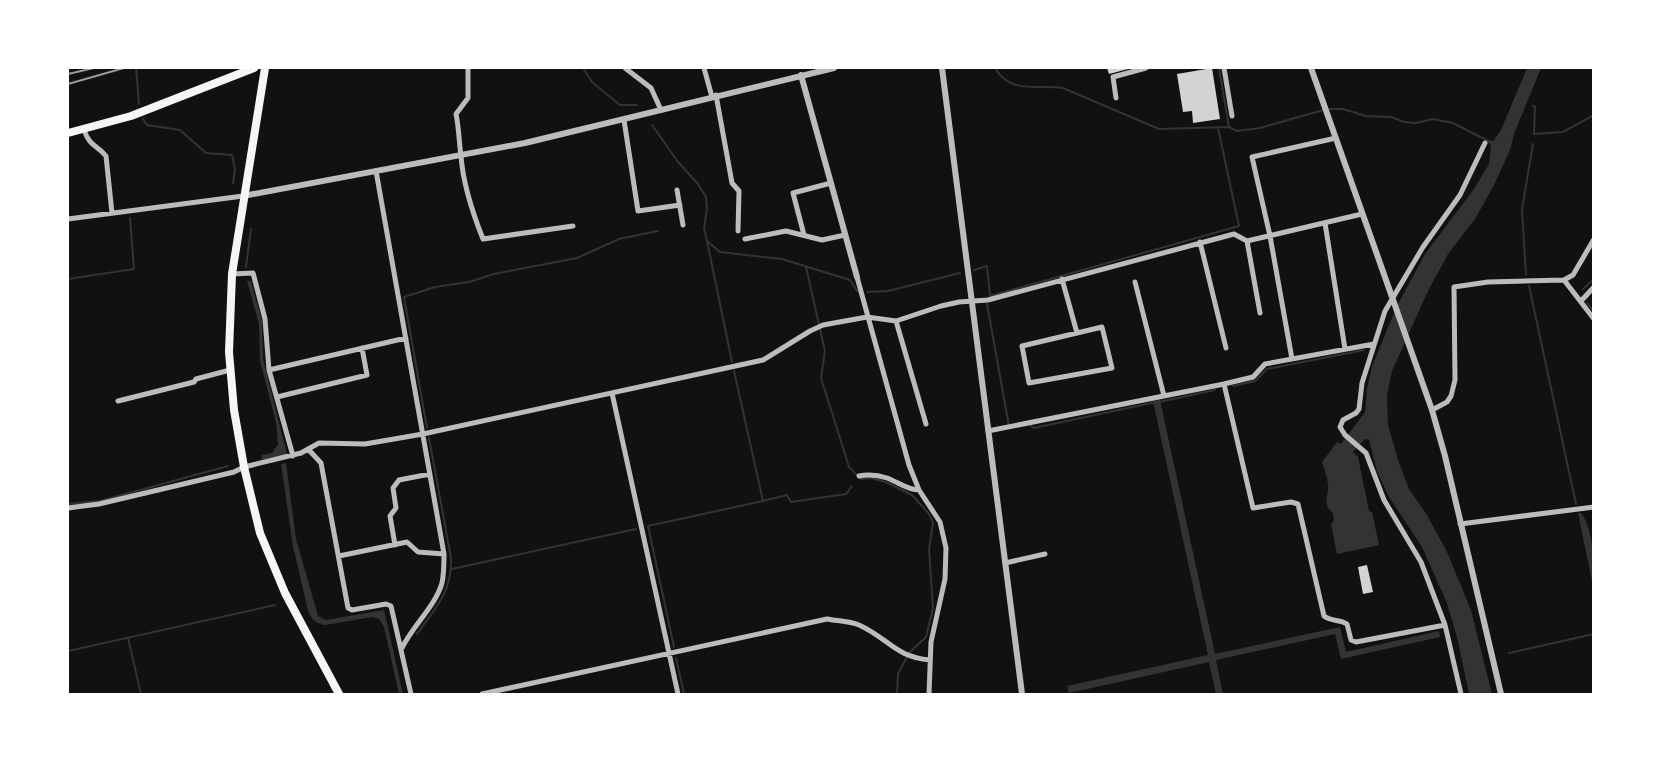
<svg xmlns="http://www.w3.org/2000/svg" width="1661" height="762" font-family="Inter,sans-serif">
<style>
.water{fill:#333}
.lines{fill:none;stroke-linecap:round;stroke-linejoin:round}
.stream{stroke:#333;stroke-width:2}
.building{fill:#d3d3d3}
.minor{stroke:#bcbcbc;stroke-width:5}
.tertiary{stroke:#bcbcbc;stroke-width:6}
.trunk{stroke:#f5f5f5;stroke-width:8}
.rail{stroke:#9a9a9a;stroke-width:2}
</style>
<rect width="100%" height="100%" fill="#111"/>
<path class="water" d="M1527,68h14l-27,66 -4,16 -17,37 -18,32 -27,35 -20,37 -36,80 -5,24 1,30 10,35 11,29 18,26 20,37 24,58 21,84h-23l-11,-53 -11,-38 -25,-56 -33,-50 -12,-26 -8,-31 -4,-1 -12,13 5,5 11,54 3,1 7,33 -42,9 -6,-30 3,-4 -1,-7c-12,-10 -4,-17 -5,-27 0,-8 -4,-17 -6,-24l15,-20 4,2 24,-32 2,-23 5,-23 25,-60 28,-52 49,-65 15,-25 2,-19 -2,-1 1,-4 3,1 8,-11z
M247,281h4l11,40 1,38 24,95 -25,6 -1,-5 11,-2 6,-8 -2,-23 -16,-61 -1,-37z
M1160,400l55,254 125,-27 6,25 93,-21 1,6 -99,22 -6,-25 -119,26 7,34h-7l-7,-32 -140,31 -2,-7 141,-31 -55,-254z
M286,463l10,76 22,77 8,4 58,-10 19,84h-4l-15,-67 -5,-8 -7,-2 -47,8c-10,-2 -13,-5 -17,-14l-15,-65 -12,-82z
M1578,513h3c13,17 13,51 12,73z"/>
<g class="lines">
<path class="stream" d="M136,68l3,36
M583,68l9,14 28,23h17
M995,68c16,27 41,16 68,20l96,41 70,-2 8,4 23,-3 67,-19h16l23,7 25,1 13,5 12,1 17,-4 20,4 39,20
M1219,68l10,59
M1533,106l2,1 -1,27 29,-2 31,-17
M143,119l4,6 33,5 26,23 26,2 3,15 -2,13
M652,125l26,37 20,22 8,13 1,11 -3,20 3,13 13,11 62,7 68,21 7,11
M707,241l25,121
M246,267l5,-38
M806,267l19,84 -4,27 28,89 12,12 10,-1 15,4 26,13 17,19 4,9 -4,26 4,59 -7,29 -17,16 -11,21 -1,20
M974,270l13,-4 3,30 249,-70 -21,-98
M1526,275l-4,-66 11,-65
M68,279l66,-10 -4,-51
M1529,286l47,218
M1583,289l11,-10
M867,292l21,-1 72,-18
M1587,303l7,9
M987,304l22,122
M1233,386l22,-5 12,-12 97,-19
M1159,402l56,-12
M1030,425l4,3 122,-26
M427,428l-23,-131 31,-10 34,-5 25,-8 83,-16 42,-19 39,-8
M763,501l24,-6 4,7 55,-8 6,-8
M68,504l32,-3 128,-35
M452,569l184,-40
M417,634c19,-27 35,-41 34,-76l-22,-120
M128,638l13,56
M674,647l-26,-121 115,-25 -29,-130
M68,651l207,-46
M1509,653l85,-19
M676,658l8,36"/>
</g>
<path class="building" d="M1107,68h25l-23,6z
M1212,68l8,51 -27,4 -1,-12 -9,1 -6,-38z
M1367,565l6,27 -10,2 -5,-27z"/>
<g class="lines">
<path class="minor" d="M468,68v30l-12,16c3,14 3,28 5,42 2,28 12,58 22,83l90,-13
M625,68l26,20 10,22
M704,68l8,29
M1224,68l8,48
M716,95l16,88 7,8 -1,40
M1116,98l-3,-21 33,-9
M624,120l14,91 42,-6
M84,130c6,17 12,14 22,26l6,57
M376,171l68,383c0,9 0,20 -2,29 -6,22 -30,44 -40,65
M677,190l6,35
M68,219l175,-23
M1325,223l20,126
M804,235l-11,-42 38,-10
M745,239l41,-8 36,9 23,-5
M1247,241l13,72
M1200,242l26,106
M232,274l21,-1 12,46 4,51 24,86
M857,277l52,188 10,25 21,32 6,26 -1,31 -14,63 -2,52
M1062,279l15,54 25,-6 10,41 -83,15 -7,-37 55,-13
M1564,280l9,-5 21,-36
M1135,282l29,114
M1581,301l13,-14
M896,321l30,103
M1292,359l-22,-123 -18,-79 84,-19
M269,370l137,-32
M1224,384l29,124 38,-6 7,2 26,112c8,6 15,3 23,8l4,16 5,2 89,-17
M612,393l66,301
M277,397l90,-22 -5,-27
M118,401l76,-19 2,-3 34,-9
M1432,410l15,-8 4,-6 4,-16 -1,-93 34,-5 76,-2 30,39
M988,431l236,-47 29,-7 12,-13 109,-20
M308,449l13,14 27,145 4,2 34,-6 5,2 20,88
M859,476c10,-2 19,-1 28,2 11,4 20,12 32,12
M68,508l31,-4 135,-32 10,-5 57,-14 18,-10 46,1 58,-10 340,-74 47,-29 13,-6 44,-8 29,4 45,-15 18,-4 29,-2 246,-66 13,7 115,-27
M1460,524l134,-17
M395,545l-5,-29 6,-8 -3,-20 6,-8 31,-6
M339,556l68,-14 11,10 26,2
M1005,563l40,-9
M482,694l345,-75c10,2 22,2 32,6 29,13 36,32 71,35
M1461,694l-16,-69 -24,-63 -37,-62 -18,-47 -21,-18 -5,-8 3,-7 13,-7 3,-4 3,-26 23,-72 38,-64 37,-52 25,-52"/>
<path class="tertiary" d="M942,68l80,626
M1311,68l121,342 13,46 56,238
M801,75l56,202
M243,196l282,-53 309,-75"/>
<path class="trunk" d="M265,68l-33,206 -3,78 5,58 10,57 16,66 25,60 54,101
M68,133l63,-17 123,-48"/>
<path class="rail" d="M68,74l26,-6
M68,84l56,-16"/>
</g>
<rect width="1661" height="762" fill="none" stroke="#ffffff" stroke-width="138"/>
</svg>
